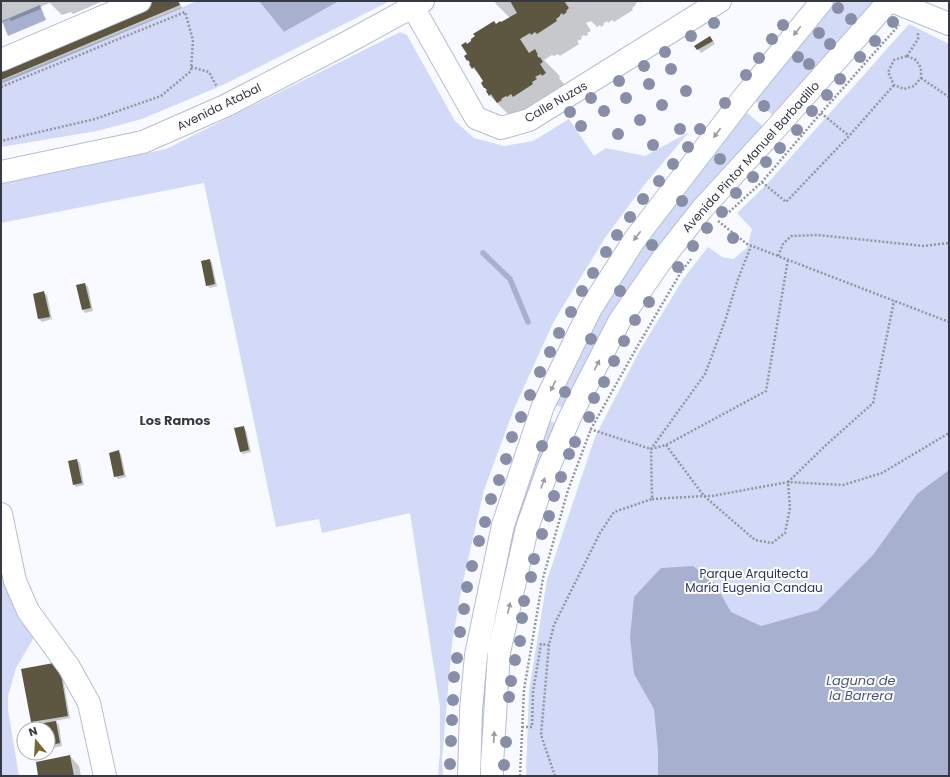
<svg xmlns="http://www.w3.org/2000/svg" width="950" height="777" font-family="Poppins,sans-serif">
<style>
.green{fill:#d2daf7}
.water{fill:#a7b0ce}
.shadow{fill:#0003}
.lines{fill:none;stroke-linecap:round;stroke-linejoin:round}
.stream{stroke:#a7b0ce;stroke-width:5.5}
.building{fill:#5d5641}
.minor-casing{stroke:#b6bdd3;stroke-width:24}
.major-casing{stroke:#b6bdd3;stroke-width:24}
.path{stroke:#93959c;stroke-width:2.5;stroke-dasharray:2 2;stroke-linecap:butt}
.minor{stroke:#fff;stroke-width:22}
.major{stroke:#fff;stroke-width:22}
.tree{fill:#888ea7}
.oneway{fill:#9b9ca1}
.labels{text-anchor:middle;stroke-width:4;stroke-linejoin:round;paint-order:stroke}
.street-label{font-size:12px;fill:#373a43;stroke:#fff}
.park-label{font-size:12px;fill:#2c355f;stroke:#fff}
.neighbourhood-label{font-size:13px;font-weight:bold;fill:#373a43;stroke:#fff}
.water-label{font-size:13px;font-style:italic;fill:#495481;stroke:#fff}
</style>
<rect width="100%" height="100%" fill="#f9faff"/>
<path class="green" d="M197,1h62l25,31 55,-31h51l-167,84 -81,34 -45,12 -96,16v-66z
M834,1h43l-103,115 -19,-15z
M909,24l40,20v732h-423l3,-85 18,-111 48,-143 3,-6 42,-81 43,-71 25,-32 14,10 11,2 14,-11 5,-19 -15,-16 29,-28z
M400,32l7,3 48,86 19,17 30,8 29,-5 36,-22 25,37 12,-8 39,8 44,-24 -44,52 -40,54 -51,83 -40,88 -30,81 -22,96 -10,57 -10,116 1,17h-5l2,-25v-44l-30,-194 -88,20 -3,-14 -43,8 -72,-344 -203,40v-39l165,-35z
M746,112l18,15 -200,281 -9,-3 43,-86 48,-78z
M548,420l9,4 -35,86 -16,56 -16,83 -8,71v38h-6l10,-110 15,-83z
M1,569l1,5 16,32 18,28 -20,34 -8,28v14l11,66h-18z"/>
<path class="water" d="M259,1h80l-55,31z
M40,5l6,15 -38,16 -6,-15z
M949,470v306h-291v-25l-4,-42 -20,-35 -4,-37 4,-40 27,-29 32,-2 21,16 17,30 30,14 57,-16 55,-55 44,-61z"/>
<path class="shadow" d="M1,1h102l-30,13 -2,-2 -9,3 -12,-12 -10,4 1,2 -30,12 -2,-2 -8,4z
M156,1h23l3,7 -181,76v-17z
M494,1h148l-2,2 -1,-2 -4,3 1,1 -4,3 1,2 -19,12 -2,-2 -4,3 -1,-2 -4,3 1,1 -3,2 -1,-2 -3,2 -6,-6 -5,2 5,8 -4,2 1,2 -2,1 -2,-1 -3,2 1,2 -5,2 2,3 -19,12 -2,-2 -4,2 -2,-1 -8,5 13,13 3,4 -1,1 6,7 -3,2 6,9 -56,22 -23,-23 -1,-4 -3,-3v-6l-3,-4 -9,-10 -2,-5 -6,-7 3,-1 -1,-10 29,-20 5,-2 9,-5 -13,-13z
M710,37l5,7 -14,9 -5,-7z
M209,260l3,3 5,23 -7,2 -3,-3z
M85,284l3,3 5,24 -8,2 -2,-3 -6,-24z
M44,293l3,2 5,24 -10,3 -3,-3z
M243,427l3,3 5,22 -8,2 -3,-3z
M118,452l3,2 5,23 -8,2 -3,-3z
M77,460l3,3 4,22 -8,2 -2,-3z
M61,666l9,52 -15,3 4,4 3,21 -14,3v-20h-14l1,-3 -3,-4z
M70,756l9,10 2,10h-42z"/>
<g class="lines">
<path class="stream" d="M483,253l27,26 18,43"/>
</g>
<path class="building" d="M153,1h25l2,4 -179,75v-14z
M510,1h54l5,7 -3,3 1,1 -4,3 -1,-2 -2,2v1l-4,3 1,2 -20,13 -2,-2 -4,3 -1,-2 -10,6 9,14 6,-4 3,6h-1l2,3 1,-1 3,5 -3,2 6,9 -4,3 -1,-2 -6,3 2,2 -5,3 1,2 -20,13 -2,-3 -4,3 -1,-1 -5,3 1,1 -5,3 -6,-9 -2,2 -3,-5 1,-1 -2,-2h-1l-3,-5 2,-2 -9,-14 -2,2 -3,-5 1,-1 -2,-3 -1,1 -3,-5 3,-2 -6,-9 5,-3 1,2 4,-3v-2l4,-3 -2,-2 21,-13 2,3 4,-3 1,1 16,-9z
M710,36l3,5 -16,9 -3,-4z
M210,259l5,25 -9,2 -5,-25z
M85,283l6,25 -9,2 -6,-25z
M44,291l6,26 -12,2 -5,-25z
M244,426l5,24 -9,2 -6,-24z
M119,450l5,25 -10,2 -5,-24z
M77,459l5,24 -9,2 -5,-24z
M59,662l9,54 -37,6 -10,-53z
M56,721l4,22 -12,3v-17h-15l-1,-4z
M70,755l4,21h-36l-2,-14z"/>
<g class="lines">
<defs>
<path id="minor" d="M892,1l57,23
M413,7l63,111 25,10 28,-8 191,-119
M1,60l139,-59
M1,172l142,-30 82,-36 123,-64 75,-41
M1,514l14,67 13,30 41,56 20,36 16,73"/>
<path id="major" d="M469,776l2,-66 5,-55 27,-130 40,-119 48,-98 44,-69 109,-142 78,-96
M492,776v-12l7,-112 28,-124 21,-59 22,-52 50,-97 41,-59 41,-52 76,-83 111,-125"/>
</defs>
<use href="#minor" class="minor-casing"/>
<use href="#major" class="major-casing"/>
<path class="path" d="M907,56l9,4 5,8v10l-7,8 -10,3 -10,-4 -6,-13 6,-12z
M907,56l11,-17v-7
M191,67l18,5 8,15
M921,78l28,19
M1,87l184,-75 8,28 -2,31 -30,25 -66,23 -94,22
M821,113l28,23
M762,182l24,20 63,-66 45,-51
M729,212l33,-30 59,-69 78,-88
M718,221l29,23 202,78
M778,256l5,-12 8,-8 27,-1 106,11 25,-3
M590,429l61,20 15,-4 100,-54 22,-132
M666,445l38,51 51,44 17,3 13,-10 5,-25 -2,-26 37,-36 48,-43 21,-102
M652,499l52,-3h8l76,-14 55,3 39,-12 67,-40
M522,727h10l1,-35 8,-48 8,1
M520,776l4,-86 19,-112 25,-88 23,-61 46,-82 44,-75 10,-13
M555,776l-14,-41 8,-90 5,-20 46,-92 14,-21 38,-13 -1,-50 54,-75 20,-53 13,-42 13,-33"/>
<use href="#minor" class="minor"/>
<use href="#major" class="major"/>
</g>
<g class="tree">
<circle cx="838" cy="8" r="6"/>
<circle cx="851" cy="19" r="6"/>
<circle cx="893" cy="22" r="6"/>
<circle cx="714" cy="23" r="6"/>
<circle cx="783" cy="25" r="6"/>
<circle cx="819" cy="33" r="6"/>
<circle cx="691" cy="36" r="6"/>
<circle cx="772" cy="39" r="6"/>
<circle cx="875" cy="41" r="6"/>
<circle cx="830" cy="44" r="6"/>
<circle cx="665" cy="52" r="6"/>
<circle cx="798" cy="57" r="6"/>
<circle cx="860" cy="57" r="6"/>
<circle cx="759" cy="58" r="6"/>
<circle cx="809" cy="64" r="6"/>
<circle cx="644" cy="66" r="6"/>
<circle cx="671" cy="69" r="6"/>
<circle cx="746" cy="75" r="6"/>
<circle cx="840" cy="79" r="6"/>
<circle cx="619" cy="81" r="6"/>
<circle cx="649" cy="84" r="6"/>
<circle cx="686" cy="91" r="6"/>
<circle cx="827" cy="95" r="6"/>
<circle cx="591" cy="98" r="6"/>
<circle cx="626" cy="98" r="6"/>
<circle cx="725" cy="103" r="6"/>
<circle cx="662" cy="105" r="6"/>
<circle cx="764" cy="106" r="6"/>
<circle cx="604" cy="111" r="6"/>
<circle cx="812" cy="111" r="6"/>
<circle cx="570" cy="112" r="6"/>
<circle cx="640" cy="120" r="6"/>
<circle cx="581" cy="126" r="6"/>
<circle cx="680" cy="129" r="6"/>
<circle cx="700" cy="129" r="6"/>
<circle cx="797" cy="130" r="6"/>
<circle cx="618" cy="134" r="6"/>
<circle cx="653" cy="145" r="6"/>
<circle cx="688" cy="147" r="6"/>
<circle cx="780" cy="148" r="6"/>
<circle cx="720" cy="159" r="6"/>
<circle cx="766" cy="162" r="6"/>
<circle cx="673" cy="164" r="6"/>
<circle cx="753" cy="177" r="6"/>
<circle cx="659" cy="181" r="6"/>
<circle cx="736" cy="193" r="6"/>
<circle cx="643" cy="199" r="6"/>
<circle cx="682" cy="201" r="6"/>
<circle cx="722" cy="212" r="6"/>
<circle cx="630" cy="217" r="6"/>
<circle cx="707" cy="228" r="6"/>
<circle cx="617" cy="235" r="6"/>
<circle cx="733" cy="238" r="6"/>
<circle cx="652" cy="245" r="6"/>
<circle cx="693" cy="246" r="6"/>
<circle cx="606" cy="252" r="6"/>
<circle cx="678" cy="267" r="6"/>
<circle cx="593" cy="273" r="6"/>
<circle cx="582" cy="291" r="6"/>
<circle cx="620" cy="291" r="6"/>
<circle cx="649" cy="302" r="6"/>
<circle cx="571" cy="312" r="6"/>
<circle cx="635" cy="320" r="6"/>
<circle cx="559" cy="333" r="6"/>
<circle cx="591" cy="339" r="6"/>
<circle cx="624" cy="341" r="6"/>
<circle cx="550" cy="352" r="6"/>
<circle cx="614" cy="361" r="6"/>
<circle cx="540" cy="372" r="6"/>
<circle cx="604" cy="382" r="6"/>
<circle cx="565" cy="392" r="6"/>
<circle cx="530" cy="395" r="6"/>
<circle cx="594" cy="398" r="6"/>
<circle cx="521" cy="417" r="6"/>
<circle cx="589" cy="417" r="6"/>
<circle cx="512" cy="437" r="6"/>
<circle cx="575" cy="442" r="6"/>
<circle cx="542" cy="446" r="6"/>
<circle cx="569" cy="454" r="6"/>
<circle cx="506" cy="459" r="6"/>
<circle cx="561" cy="477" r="6"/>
<circle cx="499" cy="480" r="6"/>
<circle cx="554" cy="496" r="6"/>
<circle cx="491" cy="499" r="6"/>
<circle cx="549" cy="516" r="6"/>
<circle cx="485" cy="522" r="6"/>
<circle cx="542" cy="534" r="6"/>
<circle cx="479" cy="541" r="6"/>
<circle cx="534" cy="559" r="6"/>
<circle cx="472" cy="566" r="6"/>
<circle cx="531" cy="577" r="6"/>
<circle cx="467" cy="587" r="6"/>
<circle cx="524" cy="601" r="6"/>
<circle cx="464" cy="609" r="6"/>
<circle cx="522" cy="618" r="6"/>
<circle cx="460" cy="632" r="6"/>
<circle cx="520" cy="641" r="6"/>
<circle cx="457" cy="658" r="6"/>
<circle cx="515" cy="660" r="6"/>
<circle cx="454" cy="677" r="6"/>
<circle cx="511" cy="681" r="6"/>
<circle cx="509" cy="697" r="6"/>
<circle cx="453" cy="700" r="6"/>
<circle cx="452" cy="720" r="6"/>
<circle cx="451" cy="741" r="6"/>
<circle cx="506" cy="742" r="6"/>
<circle cx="450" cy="764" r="6"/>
<circle cx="504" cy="765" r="6"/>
</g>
<defs><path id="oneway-solid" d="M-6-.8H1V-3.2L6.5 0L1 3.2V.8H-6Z"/></defs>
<g class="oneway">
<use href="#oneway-solid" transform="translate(797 31) rotate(129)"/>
<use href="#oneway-solid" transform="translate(717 133) rotate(127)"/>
<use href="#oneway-solid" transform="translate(637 236) rotate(127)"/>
<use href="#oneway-solid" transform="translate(597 365) rotate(-63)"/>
<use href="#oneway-solid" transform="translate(553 386) rotate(116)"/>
<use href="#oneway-solid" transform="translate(543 483) rotate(-70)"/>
<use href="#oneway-solid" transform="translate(509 608) rotate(-77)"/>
<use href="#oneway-solid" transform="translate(494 737) rotate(-86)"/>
</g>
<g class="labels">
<g class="street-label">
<text transform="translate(556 102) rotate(-30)" y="4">Calle Nuzas</text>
<text transform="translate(219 107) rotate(-26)" y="4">Avenida Atabal</text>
<text transform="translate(751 157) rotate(-48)" y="4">Avenida Pintor Manuel Barbadillo</text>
</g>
<g class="park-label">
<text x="754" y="578">Parque Arquitecta<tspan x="754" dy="14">María Eugenia Candau</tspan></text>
</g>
<g class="neighbourhood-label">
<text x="175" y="425">Los Ramos</text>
</g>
<g class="water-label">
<text x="861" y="685">Laguna de<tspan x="861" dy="15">la Barrera</tspan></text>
</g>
</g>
<rect width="950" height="777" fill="none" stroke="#373a43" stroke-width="4"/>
<g transform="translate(36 741) rotate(342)"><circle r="19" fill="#ffffff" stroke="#afb0b4"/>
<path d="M0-3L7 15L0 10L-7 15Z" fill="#786835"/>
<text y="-6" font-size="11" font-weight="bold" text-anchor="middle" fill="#373a43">N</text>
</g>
</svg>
